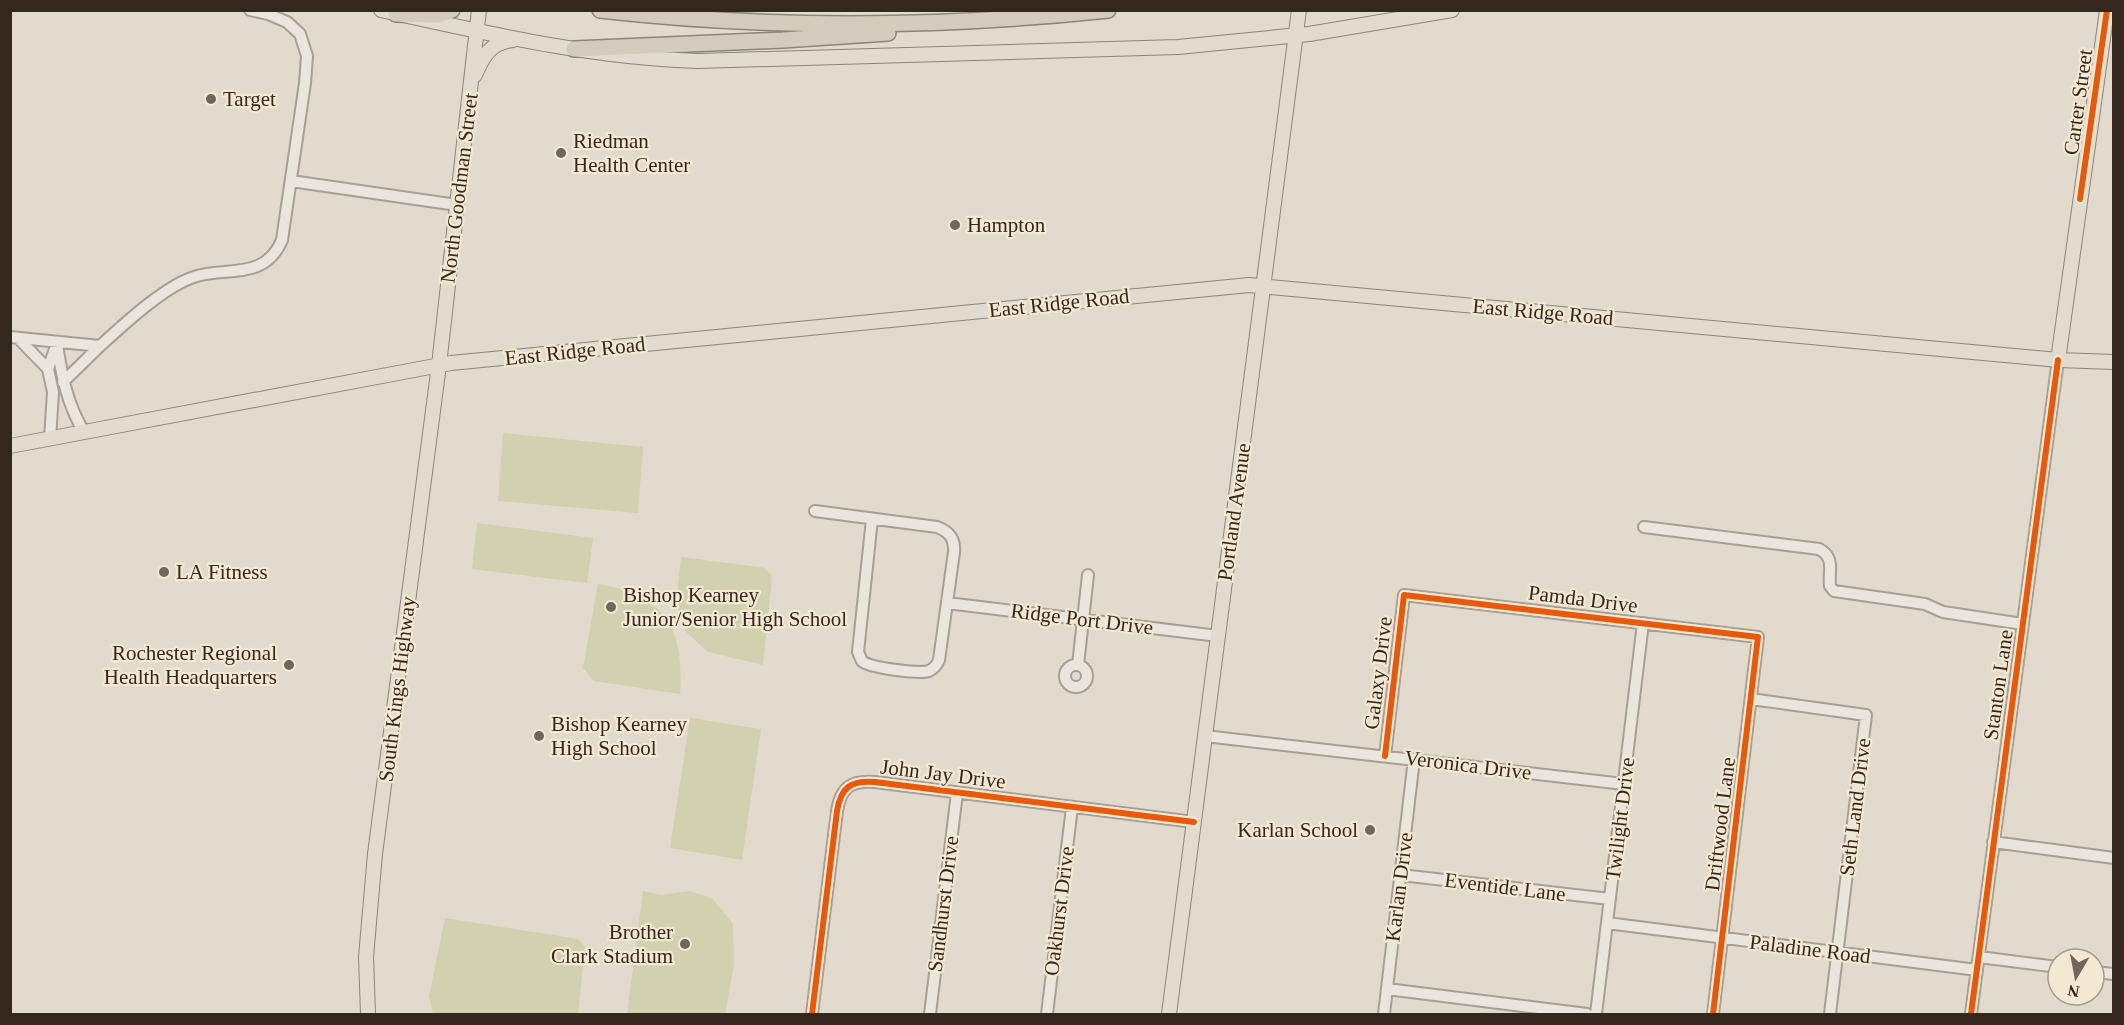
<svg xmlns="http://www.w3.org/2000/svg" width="2124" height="1025" font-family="Georgia,serif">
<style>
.green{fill:#d1d0af}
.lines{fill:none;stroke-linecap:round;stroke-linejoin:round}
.minor-casing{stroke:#a79f95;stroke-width:14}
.major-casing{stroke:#8c857c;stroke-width:16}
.highway-casing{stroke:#8c857c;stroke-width:18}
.minor{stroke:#eae6dd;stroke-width:10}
.major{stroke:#e1dccf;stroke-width:14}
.highway{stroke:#d4cbbd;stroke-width:15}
.cycleway-casing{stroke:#f3e8d1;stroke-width:10}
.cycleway{stroke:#e8590c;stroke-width:6}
.poi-dot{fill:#71665b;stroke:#f3e8d1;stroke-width:2}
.labels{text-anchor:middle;stroke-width:4.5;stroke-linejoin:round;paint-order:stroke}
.poi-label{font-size:21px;fill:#34281e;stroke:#f3e8d1;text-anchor:start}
.street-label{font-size:21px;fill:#34281e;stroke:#f3e8d1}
</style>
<rect width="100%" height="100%" fill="#e2dacc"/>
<path class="green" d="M503,433l140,14 -5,66 -140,-12z
M477,523l116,15 -6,45 -115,-14z
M681,557l84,11 7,9 -9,88 -55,-13 -22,-20 -10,-29z
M598,584c66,11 87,43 82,110l-86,-13 -11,-13z
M690,718l71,11 -19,131 -72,-12z
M643,891l18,4 29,-4 23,8 20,25 1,40 -9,50h-98z
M445,918l133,21 7,8 -7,67h-145l-4,-18z"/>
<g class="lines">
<defs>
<path id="minor" d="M291,181l166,24
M10,337l90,9c24,-22 67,-62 97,-70 32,-9 68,4 85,-36l23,-157 2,-27 -7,-22 -13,-12 -19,-8 -18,-4
M18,338l30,31
M57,345c5,31 10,59 27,87
M63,382l37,-36
M50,439l3,-47 -5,-23 9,-26
M815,511l122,16c13,5 18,12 17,25l-15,108c-2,5 -4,8 -10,11 -9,3 -60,-3 -67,-10 -1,-2 -3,-7 -4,-9l14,-133
M1644,527l175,22c17,9 9,22 11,37l4,5 91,13 18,8 80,12
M947,603l271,33
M1065 676a11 11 0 1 1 22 0a11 11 0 1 1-22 0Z
M1078,665l10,-90
M1751,699l115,16 -36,299
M1205,736l419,48
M1385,756l19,-161 354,42 -45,377
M1993,842l121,16
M1401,875l209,24
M1607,923l370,47
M1979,957l79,10
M2094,972l20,2
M1387,989l200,25
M812,1014l25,-203c4,-24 14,-31 38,-29l319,40
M930,1014l27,-221
M1047,1014l25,-207
M1384,1014l30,-255
M1596,1014l47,-391
M1971,1014l87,-654"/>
<path id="major" d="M381,10c105,23 209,48 317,51l480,-14 131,-13 143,-24
M475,75c8,-19 16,-33 38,-35
M2058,360l49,-350
M10,446l441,-83 798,-78 809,75 56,2
M368,1014l-2,-57 9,-103 64,-489 40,-355
M1169,1014l130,-1004"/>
<path id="highway" d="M600,10c169,19 339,18 508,0
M396,14l42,1 14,-5
M574,49l209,-9 105,-7"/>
</defs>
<use href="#minor" class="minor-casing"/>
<use href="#major" class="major-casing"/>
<use href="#highway" class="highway-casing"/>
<use href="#minor" class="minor"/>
<use href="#major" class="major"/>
<use href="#highway" class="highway"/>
<defs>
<path id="cycleway" d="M2080,199l27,-189
M1385,756l19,-161 354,42 -45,377
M812,1014l25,-203c4,-24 14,-31 38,-29l319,40
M1971,1014l87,-654"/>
</defs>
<use href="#cycleway" class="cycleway-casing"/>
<use href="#cycleway" class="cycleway"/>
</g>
<g class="poi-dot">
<circle cx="211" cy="99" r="6"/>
<circle cx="561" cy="153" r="6"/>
<circle cx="955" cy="225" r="6"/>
<circle cx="164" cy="572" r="6"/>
<circle cx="611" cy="607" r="6"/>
<circle cx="289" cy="665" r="6"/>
<circle cx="539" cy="736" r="6"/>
<circle cx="1370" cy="830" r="6"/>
<circle cx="685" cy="944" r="6"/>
</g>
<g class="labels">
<g class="poi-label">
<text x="223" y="106">Target</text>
<text x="573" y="148">Riedman<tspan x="573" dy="24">Health Center</tspan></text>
<text x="967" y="232">Hampton</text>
<text x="176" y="579">LA Fitness</text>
<text x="623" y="602">Bishop Kearney<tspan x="623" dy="24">Junior/Senior High School</tspan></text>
<text x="277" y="660" text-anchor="end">Rochester Regional<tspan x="277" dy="24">Health Headquarters</tspan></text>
<text x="551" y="731">Bishop Kearney<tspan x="551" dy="24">High School</tspan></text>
<text x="1358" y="837" text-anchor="end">Karlan School</text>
<text x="673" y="939" text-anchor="end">Brother<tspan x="673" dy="24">Clark Stadium</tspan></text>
</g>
<g class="street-label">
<text transform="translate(2078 102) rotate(-82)" y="7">Carter Street</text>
<text transform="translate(459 188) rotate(-83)" y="7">North Goodman Street</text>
<text transform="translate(1059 303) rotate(-6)" y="7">East Ridge Road</text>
<text transform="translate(1543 312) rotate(5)" y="7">East Ridge Road</text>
<text transform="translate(575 351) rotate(-6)" y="7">East Ridge Road</text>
<text transform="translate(1234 512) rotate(-82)" y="7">Portland Avenue</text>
<text transform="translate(1583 599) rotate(7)" y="7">Pamda Drive</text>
<text transform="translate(1082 619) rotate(7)" y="7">Ridge Port Drive</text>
<text transform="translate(1378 673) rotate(-83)" y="7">Galaxy Drive</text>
<text transform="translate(1998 685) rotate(-82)" y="7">Stanton Lane</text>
<text transform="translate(397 689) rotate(-83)" y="7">South Kings Highway</text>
<text transform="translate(1468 765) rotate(7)" y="7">Veronica Drive</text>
<text transform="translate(943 774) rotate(7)" y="7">John Jay Drive</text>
<text transform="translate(1855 807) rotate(-83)" y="7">Seth Land Drive</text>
<text transform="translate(1620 819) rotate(-83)" y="7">Twilight Drive</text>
<text transform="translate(1720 824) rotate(-83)" y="7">Driftwood Lane</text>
<text transform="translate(1399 887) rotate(-83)" y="7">Karlan Drive</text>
<text transform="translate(1505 887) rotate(7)" y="7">Eventide Lane</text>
<text transform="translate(943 904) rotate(-83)" y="7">Sandhurst Drive</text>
<text transform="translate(1059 911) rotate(-83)" y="7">Oakhurst Drive</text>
<text transform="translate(1810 949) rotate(7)" y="7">Paladine Road</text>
</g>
</g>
<rect width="2124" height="1025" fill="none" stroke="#34281e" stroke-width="24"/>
<g transform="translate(2076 977) rotate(190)"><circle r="28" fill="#f3e8d1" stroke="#a79b89" stroke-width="1.5"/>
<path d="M0-4.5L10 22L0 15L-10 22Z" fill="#71665b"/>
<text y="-9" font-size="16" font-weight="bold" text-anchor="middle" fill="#34281e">N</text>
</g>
</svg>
